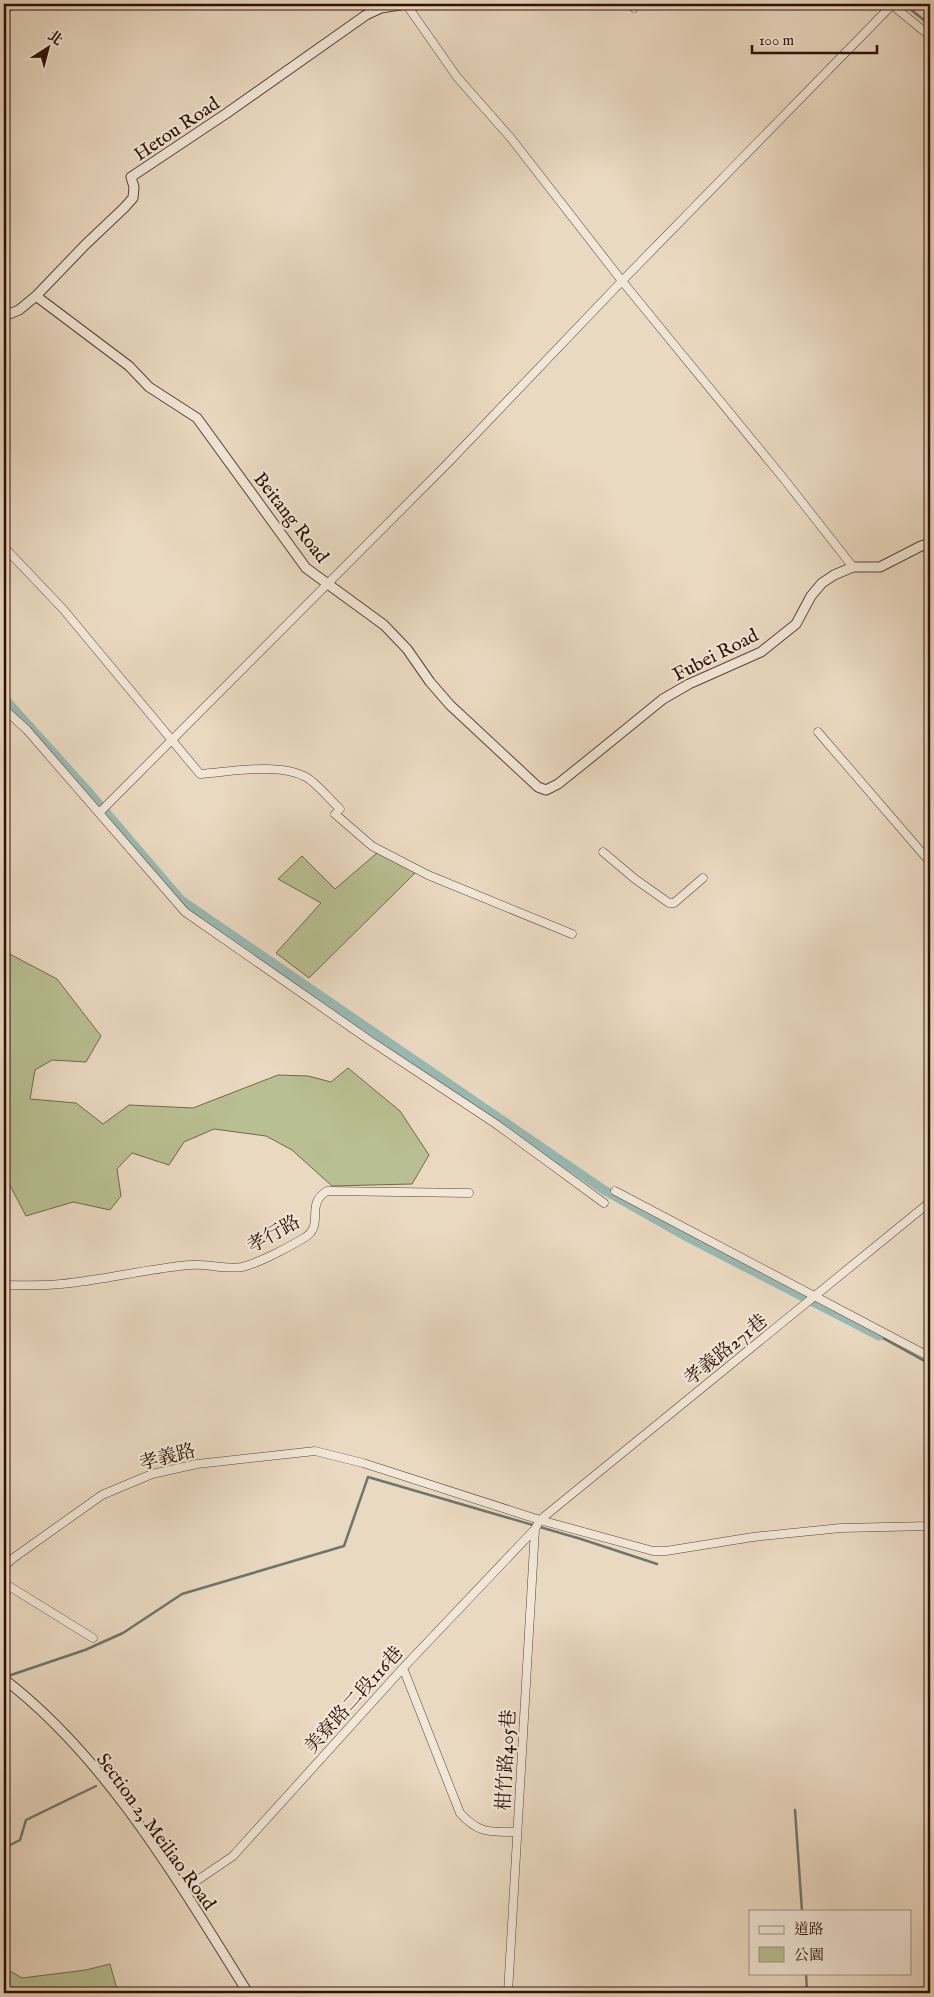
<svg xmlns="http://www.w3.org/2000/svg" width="934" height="1997" font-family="'IM FELL English','Noto Serif TC',serif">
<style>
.green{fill:#b8bf92;stroke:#72674b}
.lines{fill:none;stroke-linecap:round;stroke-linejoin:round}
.stream{stroke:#6d766e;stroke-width:2.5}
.canal{stroke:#98bab4;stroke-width:9}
.minor-casing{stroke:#5c4233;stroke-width:9}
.tertiary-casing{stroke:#5c4233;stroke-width:11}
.minor{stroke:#f1e6d7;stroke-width:8}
.tertiary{stroke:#f1e6d7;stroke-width:9}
.labels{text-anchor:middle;stroke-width:4.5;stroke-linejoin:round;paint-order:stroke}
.street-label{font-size:19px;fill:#2d0f04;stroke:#f1e6d7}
</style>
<rect width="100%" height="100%" fill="#ead9c1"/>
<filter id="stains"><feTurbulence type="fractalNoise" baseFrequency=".004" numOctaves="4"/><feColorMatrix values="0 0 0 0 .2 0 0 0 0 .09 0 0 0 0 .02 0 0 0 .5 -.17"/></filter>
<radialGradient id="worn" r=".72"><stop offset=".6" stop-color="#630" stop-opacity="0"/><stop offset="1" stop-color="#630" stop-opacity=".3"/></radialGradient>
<path class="green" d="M377,853l40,18 -108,107 -33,-25 45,-50 -43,-24 24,-23 33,33z
M4,951l53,28 44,57 -15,26 -34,-2 -17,10 -5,29 46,4 27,21 26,-19 64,3 85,-33 30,1 23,6 17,-14 52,43 29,44 -17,29 -80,2 -40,-36 -26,-14 -52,-7 -30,13 -15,23 -37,-12 -15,16 4,27 -11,14 -37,-8 -47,14 -22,-42z
M110,1964l8,29h-114v-20l6,-2 12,7 64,-8z"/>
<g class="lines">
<path class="stream" d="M904,4l26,21
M879,1336l51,28
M5,1677l80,-27 38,-17 59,-39 162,-48 24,-69 213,62 76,25
M795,1810l7,101
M4,1848l16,-8 6,-20 70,-34
M806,1973l1,20"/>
<path class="canal" d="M4,698l83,92 94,110 423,290 83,47 192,99"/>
<defs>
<path id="minor" d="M406,4l51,73 53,60 112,144 162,198 69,88
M630,4l4,4
M4,12l7,-8
M4,547l59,62 137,165c30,-2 79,-12 106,3 12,7 23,22 34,32
M4,709l23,21 158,182 184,128 127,84 108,79
M818,732l112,130
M99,813l348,-349 175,-183 270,-276 38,31
M335,814l37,32 56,29 144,59
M603,852l32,27 34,24h5l29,-25
M615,1191l315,166
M4,1285c19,0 38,1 57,-1 43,-4 85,-15 128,-19 17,-2 36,5 53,2 17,-4 47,-20 62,-29 22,-13 0,-33 23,-47l142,2
M4,1567l8,-8 90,-64 50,-21 45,-10 118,-13 48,12 177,57 113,31h13l87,-14 88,-9 89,-2
M4,1583l89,55
M403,1668l57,145c19,21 30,19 57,19
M183,1890l50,-34 170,-188 132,-139 5,-9 390,-318
M508,1993l27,-464"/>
<path id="tertiary" d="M36,296l93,70 20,21 48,31 109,150 78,57 23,24 23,33 20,23 88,82 8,3 12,-6 30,-24 75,-61 26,-15 72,-32 35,-28 15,-28 11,-13 12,-8 19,-8h27l41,-21 9,-3
M4,316l15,-6 17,-14 49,-51 39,-37 9,-10 1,-11 -3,-10 96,-64 139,-98 15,-7 25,-4
M4,1679c104,80 175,204 244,314"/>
</defs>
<use href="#minor" class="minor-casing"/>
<use href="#tertiary" class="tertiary-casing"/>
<use href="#minor" class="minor"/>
<use href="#tertiary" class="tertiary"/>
</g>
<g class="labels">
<g class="street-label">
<text transform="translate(176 128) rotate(-34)" y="7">Hetou Road</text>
<text transform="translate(292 517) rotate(52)" y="7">Beitang Road</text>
<text transform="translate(715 654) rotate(-27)" y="7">Fubei Road</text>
<text transform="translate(273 1233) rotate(-29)" y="7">孝行路</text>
<text transform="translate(725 1349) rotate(-39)" y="7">孝義路271巷</text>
<text transform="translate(167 1456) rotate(-14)" y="7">孝義路</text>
<text transform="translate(353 1699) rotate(-48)" y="7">美寮路二段116巷</text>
<text transform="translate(505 1760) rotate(-87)" y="7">柑竹路405巷</text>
<text transform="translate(157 1831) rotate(54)" y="7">Section 2, Meiliao Road</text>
</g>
</g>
<rect width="934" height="1997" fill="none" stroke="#ead9c1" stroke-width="20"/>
<rect x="5" y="5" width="924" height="1987" fill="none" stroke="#2d0f04" stroke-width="2.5"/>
<rect x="10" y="10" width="914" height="1977" fill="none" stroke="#2d0f04"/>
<rect x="749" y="1910" width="162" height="65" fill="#f1e6d7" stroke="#a39083"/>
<rect x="759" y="1926" width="25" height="8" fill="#f1e6d7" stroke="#a39083"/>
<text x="794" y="1934" font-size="15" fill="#2d0f04">道路</text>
<rect x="759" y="1947" width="25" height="15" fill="#b8bf92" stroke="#a39083"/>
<text x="794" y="1960" font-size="15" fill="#2d0f04">公園</text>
<g transform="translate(48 48) rotate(36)" stroke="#f1e6d7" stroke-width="4" paint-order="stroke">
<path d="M0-4L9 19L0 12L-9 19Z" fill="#2d0f04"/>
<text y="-8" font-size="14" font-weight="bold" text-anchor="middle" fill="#2d0f04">北</text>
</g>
<path d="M752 45v8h125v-8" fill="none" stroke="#2d0f04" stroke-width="2.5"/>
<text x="759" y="45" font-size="15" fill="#2d0f04" stroke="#f1e6d7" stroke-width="4" paint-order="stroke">100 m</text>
<rect width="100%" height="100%" filter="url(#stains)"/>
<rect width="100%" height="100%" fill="url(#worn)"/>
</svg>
